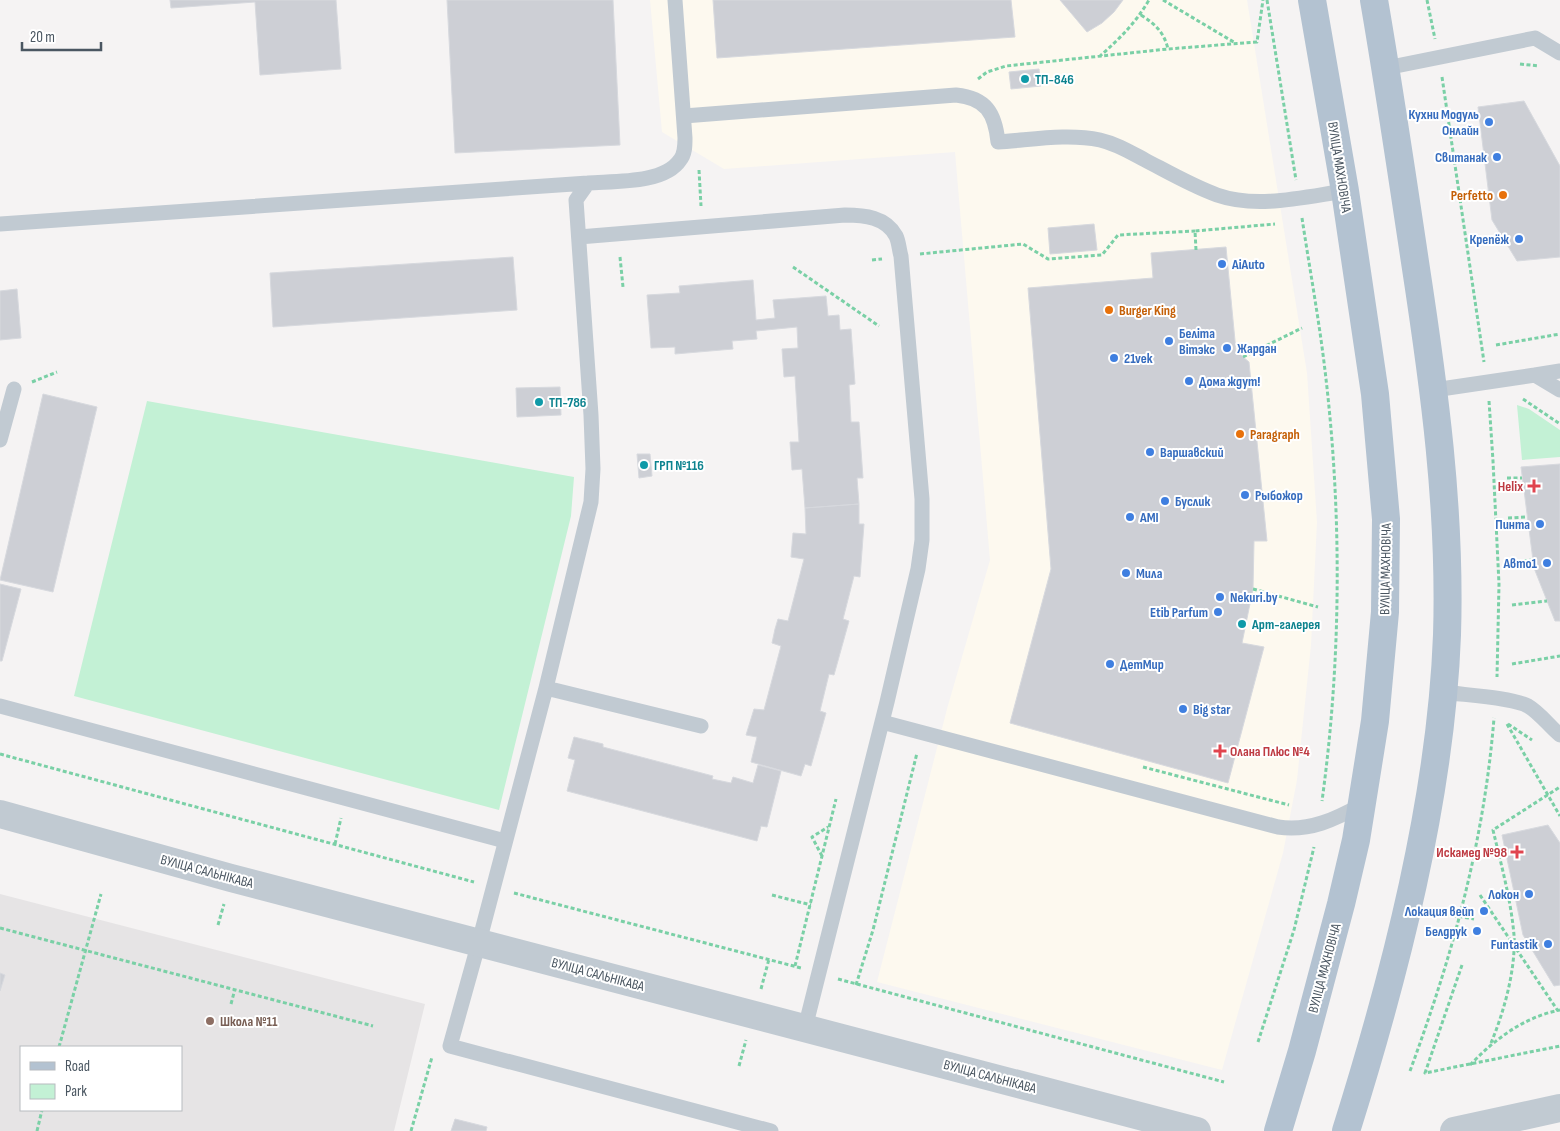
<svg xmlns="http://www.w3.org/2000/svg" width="1560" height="1131" font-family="'Sofia Sans Condensed',sans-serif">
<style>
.commercial{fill:#fdf9ef}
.education{fill:#e6e4e5;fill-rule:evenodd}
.green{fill:#c3f1d5}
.building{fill:#cdcfd5;stroke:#d7d9de}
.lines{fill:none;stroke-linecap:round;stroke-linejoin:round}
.path{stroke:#7ad0a6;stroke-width:3;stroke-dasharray:4 2.5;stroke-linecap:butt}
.service{stroke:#c1cad2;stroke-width:15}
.minor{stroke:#c1cad2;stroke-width:28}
.tertiary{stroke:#c1cad2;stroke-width:28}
.primary{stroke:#b3c2d1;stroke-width:28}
.culture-dot{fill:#0f9aa8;stroke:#fff;stroke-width:2}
.shop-dot{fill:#3f7fe0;stroke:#fff;stroke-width:2}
.food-dot{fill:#e8710a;stroke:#fff;stroke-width:2}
.health-dot{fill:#e0444e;stroke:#fff;stroke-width:2}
.education-dot{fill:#8d6e63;stroke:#fff;stroke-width:2}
.labels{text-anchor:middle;stroke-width:4;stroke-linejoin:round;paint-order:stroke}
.culture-label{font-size:14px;font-weight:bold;fill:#0d838f;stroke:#fff;text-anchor:start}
.shop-label{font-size:14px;font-weight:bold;fill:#366cbe;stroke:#fff;text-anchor:start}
.street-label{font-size:14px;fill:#4a5661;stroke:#fff}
.food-label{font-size:14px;font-weight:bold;fill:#c56008;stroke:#fff;text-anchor:start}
.health-label{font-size:14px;font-weight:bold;fill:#be3a42;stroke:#fff;text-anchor:end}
.education-label{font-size:14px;font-weight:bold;fill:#785e54;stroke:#fff;text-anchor:start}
</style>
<rect width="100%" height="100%" fill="#f5f3f3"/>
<path class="commercial" d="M650,0h597l60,373 10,149 -6,123 -14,135 -14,73 -61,217 -345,-88 70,-273 43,-149 -35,-408 -231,17 -62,-37z"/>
<path class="education" d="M0,894l425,110 -31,127h-394zM21,1047h160v63h-160z"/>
<path class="green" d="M147,401l427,76 -3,39 -72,294 -425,-114z
M1517,405l12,4 31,21v27l-38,3z"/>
<path class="building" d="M170,0h166l5,69 -81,6 -5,-73 -84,6z
M447,0h166l7,145 -165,8z
M713,0h298l4,37 -298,21z
M1060,0h63l-9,12 -12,11 -15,9z
M1039,69l2,17 -30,3 -2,-17z
M1524,101l36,65v91l-43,4 -25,-41 -14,-113z
M1094,224l3,26 -47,4 -2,-26z
M1226,247l10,104 13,11 18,179h-13l-1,48 -11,54 22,4 -36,136 -218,-60 41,-154 -23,-281 125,-10 -2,-25z
M513,257l4,53 -244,17 -3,-54z
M753,280l3,40 19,-2 -2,-18 53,-4 2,20 11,-1 1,15 11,-1 4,55 -6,1 2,37h8l4,56h-6l2,26 -54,4 -3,-39 -10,1 -2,-28h9l-4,-66 -11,1 -2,-28 16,-1 -1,-21 -41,4 1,8 -25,2 1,8 -58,5v-7l-24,1 -4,-53 33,-2 -1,-7z
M17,289l4,49 -21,2v-49z
M560,387l1,28 -44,2 -1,-29z
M43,394l54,13 -44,185 -53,-12z
M637,454h13l2,22 -13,2z
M1560,464v157h-5l-21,-53 -13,-101z
M859,504v20h5l-4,53 -6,-1 -11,43 6,2 -15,54 -5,-1 -9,37 6,2 -15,53 -6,-2 -4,12 -50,-14 6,-25 -11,-2 8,-26 10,1 17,-64 -9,-3 3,-14 3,-10 10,2 16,-62 -13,-2 2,-24 13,1 -1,-26z
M0,584l21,5 -19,72h-2z
M574,737l29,7v3l110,29 -1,3 19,4 2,-6 20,6 5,-18 23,6 -14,56 -6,-1 -4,15 -190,-50 8,-31 -7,-2z
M1548,825l12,18v142l-6,1 -31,-51 -21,-100z
M0,973l5,2 -5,16z
M455,1119l32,8 -1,4h-35z"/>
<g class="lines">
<path class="path" d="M1163,0l74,44
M1267,0l29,180
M1427,0l8,39
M1141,15c14,9 23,17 27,34
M1099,57c20,-18 36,-33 50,-57
M1520,64l19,2
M1442,77l42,285
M978,79l9,-7 19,-6 162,-17 89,-7 6,-42
M699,170l2,36
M1302,218c8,53 18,107 24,161 16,139 15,283 -4,422
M1196,250l-1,-19 80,-7
M920,254l103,-10 25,15 54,-4 16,-20 77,-4
M620,257l3,30
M872,260l10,-1
M793,267l86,59
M1496,345l64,-11
M1243,357l59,-29
M32,382l25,-10
M1523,399l37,25
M1489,401l4,60 6,123 -2,93
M1507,478h15
M1508,518l19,-1
M1510,562l22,-2
M1253,589l65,18
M1512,605l35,-4
M1512,664l48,-8
M1507,724l53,92
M1508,724l24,16
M0,754l474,128
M1143,767l146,38
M335,844l6,-26
M822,856l-10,-19 16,-10
M514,893l287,75
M772,895l39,10
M1480,895l78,116
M1433,912l41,7
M218,925l6,-21
M0,928l373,98
M1462,965l-37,108 135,-27
M795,966l41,-167
M838,979l386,103
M856,985l17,-55 44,-177
M761,989l8,-30
M231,1004l4,-15
M1258,1042l36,-112 20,-83
M1491,1043c13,-31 25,-74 23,-108 -3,-35 -13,-71 -21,-105l67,-43
M59,1047l42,-153
M1470,1065c25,-26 54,-48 90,-55
M739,1066l7,-26
M1410,1071c43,-117 74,-229 84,-353
M37,1131l5,-21
M411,1131l21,-74"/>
<path class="service" d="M1386,68l149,-30 25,15
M684,116l272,-21c30,3 39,18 42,47 33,-2 69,-9 102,-2 17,4 30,12 45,20 23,12 47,26 72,35 40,14 87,2 128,-4
M588,183c26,-2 76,1 92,-23 5,-6 5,-14 5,-22l-10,-138
M0,224l588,-41 -12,17 15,215 2,54 -2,33 -45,186 -67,254 -29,104 321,85
M579,237l266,-22c19,0 41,2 51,21 3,6 3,14 5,20l21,243v41l-4,29 -31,133 -82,326
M1535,375l25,-4
M1434,390l101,-15 25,15
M0,440l14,-51
M546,688l155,38
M1443,692c20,3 68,5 85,14 12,7 21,20 32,29
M0,706l505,135
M882,722l396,105c31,5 58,-8 85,-23"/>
<path class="minor" d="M0,814l231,64 966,253"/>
<path class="tertiary" d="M1454,1131l106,-23"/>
<path class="primary" d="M1278,1131l24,-80 39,-147 15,-64 19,-119 10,-109 1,-93 -11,-125 -30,-203 -33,-191
M1346,1131c49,-156 95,-333 101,-496 4,-126 -13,-249 -32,-373 -13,-87 -26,-175 -41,-262"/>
</g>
<g class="culture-dot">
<circle cx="1025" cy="79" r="5"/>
<circle cx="539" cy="402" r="5"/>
<circle cx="644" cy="465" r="5"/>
<circle cx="1242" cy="624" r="5"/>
</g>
<g class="shop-dot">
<circle cx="1489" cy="122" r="5"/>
<circle cx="1497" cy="157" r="5"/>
<circle cx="1519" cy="239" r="5"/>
<circle cx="1222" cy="264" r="5"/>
<circle cx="1169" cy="341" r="5"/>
<circle cx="1227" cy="348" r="5"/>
<circle cx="1114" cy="358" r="5"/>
<circle cx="1189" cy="381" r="5"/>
<circle cx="1150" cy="452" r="5"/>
<circle cx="1245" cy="495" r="5"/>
<circle cx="1165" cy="501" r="5"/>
<circle cx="1130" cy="517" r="5"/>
<circle cx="1540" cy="524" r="5"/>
<circle cx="1547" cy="563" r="5"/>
<circle cx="1126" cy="573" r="5"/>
<circle cx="1220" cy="597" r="5"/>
<circle cx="1218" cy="612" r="5"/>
<circle cx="1110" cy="664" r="5"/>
<circle cx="1183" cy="709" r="5"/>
<circle cx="1529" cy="894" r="5"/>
<circle cx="1484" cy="911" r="5"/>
<circle cx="1477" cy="931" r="5"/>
<circle cx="1548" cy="944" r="5"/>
</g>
<g class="food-dot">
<circle cx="1503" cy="195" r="5"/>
<circle cx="1109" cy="310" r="5"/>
<circle cx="1240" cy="434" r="5"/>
</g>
<g class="health-dot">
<path d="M1531.5 478.5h5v5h5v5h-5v5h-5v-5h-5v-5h5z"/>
<path d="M1217.5 743.5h5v5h5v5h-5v5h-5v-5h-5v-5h5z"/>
<path d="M1514.5 844.5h5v5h5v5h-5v5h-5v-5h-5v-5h5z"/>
</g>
<circle class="education-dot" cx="210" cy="1021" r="5"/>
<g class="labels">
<g class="culture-label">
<text x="1035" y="84">ТП-846</text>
<text x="549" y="407">ТП-786</text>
<text x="654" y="470">ГРП №116</text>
<text x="1252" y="629">Арт-галерея</text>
</g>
<g class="shop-label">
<text x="1479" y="119" text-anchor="end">Кухни Модуль<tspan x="1479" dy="16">Онлайн</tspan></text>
<text x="1487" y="162" text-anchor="end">Свитанак</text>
<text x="1509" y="244" text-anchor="end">Крепёж</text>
<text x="1232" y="269">AiAuto</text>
<text x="1179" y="338">Беліта<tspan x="1179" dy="16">Вітэкс</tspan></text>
<text x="1237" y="353">Жардан</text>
<text x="1124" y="363">21vek</text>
<text x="1199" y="386">Дома ждут!</text>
<text x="1160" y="457">Варшавский</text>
<text x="1255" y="500">Рыбожор</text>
<text x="1175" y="506">Буслик</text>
<text x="1140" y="522">AMI</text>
<text x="1530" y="529" text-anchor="end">Пинта</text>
<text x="1537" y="568" text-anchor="end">Авто1</text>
<text x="1136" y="578">Мила</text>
<text x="1230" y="602">Nekuri.by</text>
<text x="1208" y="617" text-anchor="end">Etib Parfum</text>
<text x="1120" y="669">ДетМир</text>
<text x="1193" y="714">Big star</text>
<text x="1519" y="899" text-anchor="end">Локон</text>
<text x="1474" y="916" text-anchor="end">Локация вейп</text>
<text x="1467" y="936" text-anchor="end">Белдрук</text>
<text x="1538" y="949" text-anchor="end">Funtastik</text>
</g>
<g class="street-label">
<text transform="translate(1340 167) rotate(81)" y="5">ВУЛІЦА МАХНОВІЧА</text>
<text transform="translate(1385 569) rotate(-89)" y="5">ВУЛІЦА МАХНОВІЧА</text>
<text transform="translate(207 871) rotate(15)" y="5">ВУЛІЦА САЛЬНІКАВА</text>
<text transform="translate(1324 968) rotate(-75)" y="5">ВУЛІЦА МАХНОВІЧА</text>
<text transform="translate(598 974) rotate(15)" y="5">ВУЛІЦА САЛЬНІКАВА</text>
<text transform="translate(990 1076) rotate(15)" y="5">ВУЛІЦА САЛЬНІКАВА</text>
</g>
<g class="food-label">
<text x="1493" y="200" text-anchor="end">Perfetto</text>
<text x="1119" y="315">Burger King</text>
<text x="1250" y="439">Paragraph</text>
</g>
<g class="health-label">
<text x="1523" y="491">Helix</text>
<text x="1230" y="756" text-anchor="start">Олана Плюс №4</text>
<text x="1507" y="857">Искамед №98</text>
</g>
<g class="education-label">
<text x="220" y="1026">Школа №11</text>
</g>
</g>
<rect x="20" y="1046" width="162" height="65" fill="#ffffff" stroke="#b7bbc0"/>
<rect x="30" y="1062" width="25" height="8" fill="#b3c2d1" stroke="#b7bbc0"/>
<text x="65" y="1071" font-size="15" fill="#4a5661">Road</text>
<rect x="30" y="1084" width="25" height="15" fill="#c3f1d5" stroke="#b7bbc0"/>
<text x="65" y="1096" font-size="15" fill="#4a5661">Park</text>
<path d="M22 42v8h79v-8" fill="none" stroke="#4a5661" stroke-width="2.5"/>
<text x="30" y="42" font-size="15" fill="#4a5661" stroke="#ffffff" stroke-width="4" paint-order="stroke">20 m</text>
</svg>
